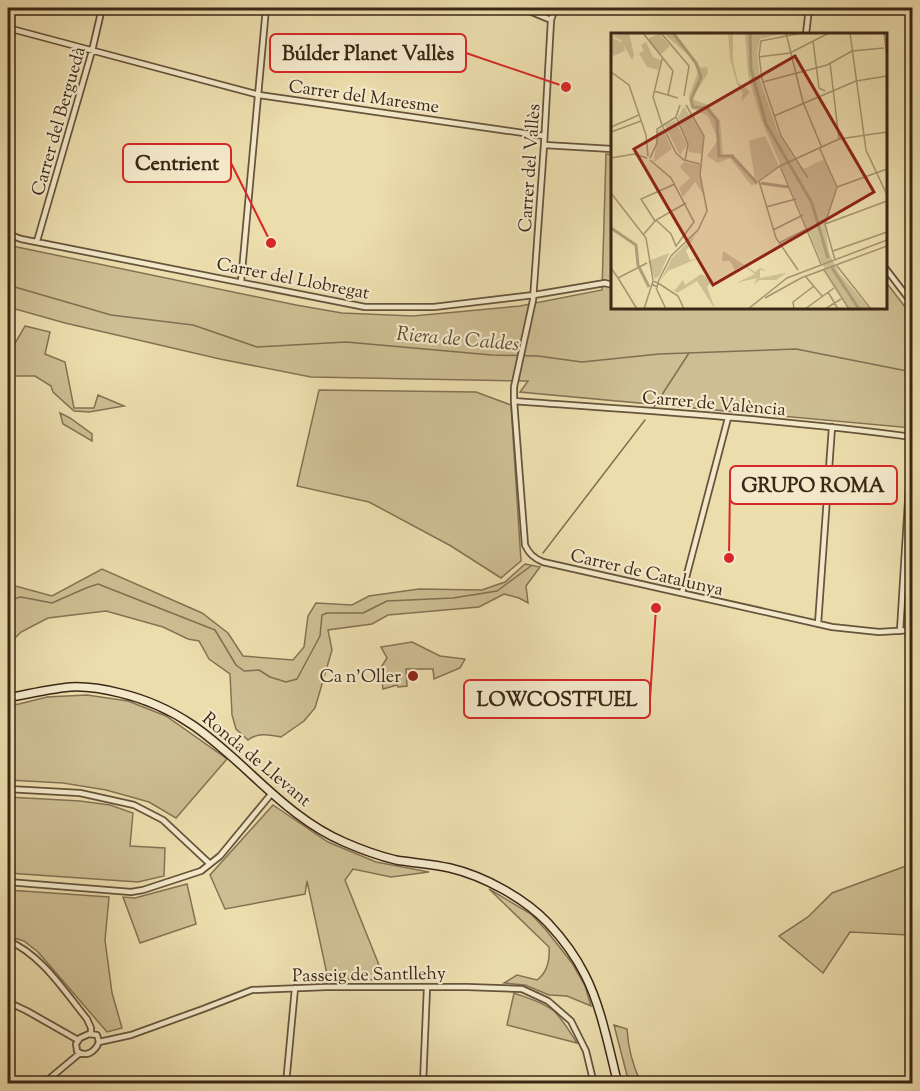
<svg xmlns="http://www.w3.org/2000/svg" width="920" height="1091" font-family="'Sorts Mill Goudy',serif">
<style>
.green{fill:#cebe93;stroke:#847254;stroke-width:1.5}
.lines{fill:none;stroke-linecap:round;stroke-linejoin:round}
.stream{stroke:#806f52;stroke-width:1.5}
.street-casing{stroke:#66543c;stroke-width:8}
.secondary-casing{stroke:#3a2716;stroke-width:10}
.street{stroke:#f3e9ca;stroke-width:4.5}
.secondary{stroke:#f3e9ca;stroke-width:7}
.poi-dot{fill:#8f2418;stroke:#f3e9ca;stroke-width:2}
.labels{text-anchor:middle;stroke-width:4.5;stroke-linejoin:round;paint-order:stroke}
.street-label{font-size:18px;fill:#3a2716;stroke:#f3e9ca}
.poi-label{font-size:18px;fill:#3a2716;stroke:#f3e9ca;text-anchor:end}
.water-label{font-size:20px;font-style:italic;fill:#5d4b34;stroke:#f3e9ca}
.inset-river{fill:none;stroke:#af9f7a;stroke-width:3}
.inset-road{fill:none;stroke:#a59471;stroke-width:1.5}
.view{fill:#8f2418;fill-opacity:0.15;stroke:#8f2418;stroke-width:3}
.inset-edge{fill:none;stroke:#3a2716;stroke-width:3}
.leader{fill:none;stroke:#d62828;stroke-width:2}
.callout-dot{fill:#d62828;stroke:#f3e9ca;stroke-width:2}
.callout{fill:#f3e9ca;stroke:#d62828;stroke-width:2}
.callout-label{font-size:20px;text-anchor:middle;font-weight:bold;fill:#3a2716}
</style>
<rect width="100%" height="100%" fill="#ecddad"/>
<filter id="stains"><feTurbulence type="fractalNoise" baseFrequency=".00333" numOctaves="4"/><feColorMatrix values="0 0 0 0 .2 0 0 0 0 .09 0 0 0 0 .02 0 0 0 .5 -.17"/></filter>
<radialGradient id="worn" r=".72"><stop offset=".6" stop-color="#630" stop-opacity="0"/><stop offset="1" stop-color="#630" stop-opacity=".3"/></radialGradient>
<path class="green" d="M606,154l6,1v153h274v-26l26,34v112l-392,-36 8,-11 -217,-4 -91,-18 -155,-36 -57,-16v-63l9,3 279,58 46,8 71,3 107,-10 82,-16z
M25,326l25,6 -5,22 20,8 9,46h20l4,-13 26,11 -35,6 -15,-1 -21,-19 -2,-6 -16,-10h-27v-21z
M319,390l157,2 35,13 10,156 -20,17 -50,-32 -82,-44 -72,-16z
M60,413l10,5 22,16v7l-29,-17z
M525,564l15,3 -14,19 2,17 -9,-5 -15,-4 -25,13 -91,8 -16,9 -44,6 4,20 -17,58 -11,13 -23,16c-11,-2 -23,-5 -33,3l-12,-11 -4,-14 -2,-41 -21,-15 -10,-18 -11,-2 -25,-12 -57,-16 -58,7 -27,14 -13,13v-61l44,12 50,-27 100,44 26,20 15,23 50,4 11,-13 4,-31 8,-13 36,2 17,-9 50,-7 63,1 23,-8z
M412,642l28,14 25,3 -5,9 -26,11 -1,-10h-27l1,17 -9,1 -1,-2 -14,4 -3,-20 7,-11 -6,-11z
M87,695l41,6 38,15 61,43 -51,59 -27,-16 -43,-12 -43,-7 -55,-3v-75l11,-1 28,-7z
M8,797l72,4 30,4 23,8 -3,33 35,2 -1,28 -26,6 -130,-9z
M273,805l55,37 48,20 53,10 -38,5 -38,-8 -8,11 40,100 -57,-1 -21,-98 -2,13 -80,15 -15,-34z
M912,865v8l-6,2 2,60 -58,-3 -27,41 -44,-37 29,-19 24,-24 74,-27z
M187,884l9,40 -56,19 -17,-46 12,1z
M489,889l42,25 15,16 26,33 13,23 6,20 -24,-10 -18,-1 -24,-10 -21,-2 13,-8 20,5c11,-8 13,-20 12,-33z
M8,890l101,7 -4,43 7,53 10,35 -15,4 -69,-80 -14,-11 -16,-5z
M514,993c13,5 29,9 40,18 9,9 16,21 23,32l-70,-18z
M614,1025l13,4c1,19 6,37 14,54h-12z"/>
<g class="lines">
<path class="stream" d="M8,285l103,30 82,10 64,22 89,-5 146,13 46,1 44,6 77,-8 137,-5 116,23
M654,407l35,-54
M543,553l102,-133
M8,600l13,-3 31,6 34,-15 12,-4 117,46 21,35 8,6 15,-1 11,7 16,5 11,-3 23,-43 2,-21 5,-2h36l24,-12 66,-3 44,-7 34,-25"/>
<defs>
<path id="street" d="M522,8l29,12
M555,8l-4,12 -7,125 -11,155 -19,87v14l11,144c4,9 9,13 18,17l289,65 47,5 33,-2
M8,28l251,67 285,41
M806,34l3,-26
M544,145l68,4
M8,234l13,5 344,68h69l100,-12 71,-12 7,2
M37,241l55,-190 10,-43
M886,269l26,34
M241,282l25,-274
M514,401c133,10 266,18 398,36
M682,593l46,-175
M818,624l14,-197
M900,631l12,-194
M8,789l72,4 54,12 29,15 47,44
M8,882l123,10 12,-2 58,-19 19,-15 52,-63
M8,941c32,12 57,51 79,78l4,9v6
M8,1002l19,9 51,29
M89,1034l8,1 2,7c-4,10 -13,16 -22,9l-1,-7 4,-6z
M99,1042l32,-7 72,-26 49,-19 74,-3h141l55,2 26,12 23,20 15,30 8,33
M43,1084l37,-31
M286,1084l9,-96
M423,1084l4,-97"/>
<path id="secondary" d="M8,698c20,-4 41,-9 62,-11 16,-1 34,2 50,6 58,14 90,43 133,83 27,25 56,51 91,66 16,7 35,14 52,18 18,3 36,4 54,8 34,8 74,30 98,55 14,15 28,34 37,52 16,31 24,74 33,109"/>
</defs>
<use href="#street" class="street-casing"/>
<use href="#secondary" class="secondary-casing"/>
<use href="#street" class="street"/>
<use href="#secondary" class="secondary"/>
</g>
<circle class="poi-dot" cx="413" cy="676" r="6"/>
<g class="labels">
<g class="street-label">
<text transform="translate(364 96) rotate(8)" y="6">Carrer del Maresme</text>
<text transform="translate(58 121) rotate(-74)" y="6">Carrer del Berguedà</text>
<text transform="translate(529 168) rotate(-86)" y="6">Carrer del Vallès</text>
<text transform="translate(293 278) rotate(11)" y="6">Carrer del Llobregat</text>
<text transform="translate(714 403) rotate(5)" y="6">Carrer de València</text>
<text transform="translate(647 572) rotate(13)" y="6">Carrer de Catalunya</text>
<text transform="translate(257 759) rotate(40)" y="6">Ronda de Llevant</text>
<text transform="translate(369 974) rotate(-1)" y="6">Passeig de Santllehy</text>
</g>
<g class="poi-label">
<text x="401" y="682">Ca n'Oller</text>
</g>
<g class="water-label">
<text transform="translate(458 338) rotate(5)" y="7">Riera de Caldes</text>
</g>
</g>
<g transform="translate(611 33)">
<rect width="276" height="276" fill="#ecddad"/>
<path d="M18,0l5,22 -2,5 -11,-20 -10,-4zM48,0l11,13 -10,9 -12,-16zM52,0h11l27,35 6,-1 1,6 -16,26 17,6 3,10 8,5 3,35 10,-1 16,23 6,4 -6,-40 16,-5 14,30 -22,15 1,3 -7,1 -21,-27 -12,5 -11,-7 11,-16 -10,-24 -17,-8 -2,-12 9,-24 -6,-14zM117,0h5v28l5,21 12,10 -9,10 5,7 -5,-7 2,-9 -6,-9 -7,-25zM134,0h40l-25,6 -3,14 3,27 18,53 16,26 10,10 20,-10 12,28 -11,36 4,30 10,20 31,36h-21l-24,-39 -64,-151 -13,-44zM0,4l12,6 2,8 -14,6zM35,9l7,15 8,3 -3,10 -11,-3 -8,-14 5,-2 -3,-6zM73,74l19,28v19l-14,-2 -11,-35zM64,87l12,25 -7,10 -16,-30zM51,95l10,21 -18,13 3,-31zM73,129l16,3 3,29 -8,-12 -12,15 -4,-9 11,-10 -10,-11zM85,201l-10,17 4,9 9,-2 -31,13 -7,9 11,-22zM112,218l32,21 5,-4 7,3 -7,-1v8l26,-5 -10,7h-17l-5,5 3,-7 -21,5 19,-9 -12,-9 -8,5 -5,-9h-8zM58,220l-9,22 -5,4 -7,-18zM90,241l12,6 -6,7 8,22 -18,-28 -20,12 -5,-4 3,1 8,-10 2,5z" fill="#cebe93"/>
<path class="inset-river" d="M62,0l23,30 5,14 -10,23 2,7 14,1 10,12 2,36h13l25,27M139,0l1,36 15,55 46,79 16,55M150,150l27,4M0,195l25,17 2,20 11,22M221,235l27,41"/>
<path class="inset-road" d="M32,0l30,38 -5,24M50,0l28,33 -5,30M175,0l17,69 19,46M191,0l-41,8 -2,14 3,24 19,57 27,42M239,0l16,117 21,45M273,0l3,23M202,8l6,47 6,3M148,24l31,-4 39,-20M51,26l-9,38 9,28 14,28 8,7 16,4M219,30l9,76M0,39l18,13 17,50 2,21M152,49l64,-17 25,-14 32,-3M43,58l24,7M163,83l82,-35 31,-5M65,84l12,27 -3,17M0,94l28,-12M0,99l30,-11M209,116l17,38 -12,37 10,36M0,125l23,-4 13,4M39,125l7,-15v-14l19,-12 4,-12M39,127l21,18 23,44 -18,24 -5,-12 -15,-14M169,133l41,98M226,154l50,-18M0,160l35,45 7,42M155,174l30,-8M44,188l-14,-22 34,-15M214,191l62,-23M162,197l30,-15M32,202l13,-15 30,-17M168,210l30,-15M222,218l54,-19M226,233l34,43M0,235l7,10 29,-15M187,237l-22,-32 -17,-57 21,-15 59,-27 48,-7M213,237l25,39M195,244l16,19M7,245l19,31M47,249l13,-26 27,-26 9,-19 -7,-36 4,-39 -18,-31M47,250l20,13 6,13M45,255l10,21M217,259l10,17M154,265l36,-20 86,-32M33,276l9,-28 5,2 -1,4 -5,-3M137,276l39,-31 100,-38M183,276l-1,-7 21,-16M194,276l29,-21M214,276l16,-10"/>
<path class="view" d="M184,23l79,136 -161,93 -79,-136z"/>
<rect width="276" height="276" class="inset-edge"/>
</g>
<path class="leader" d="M566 87L466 53M271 243L231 163M729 558L730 485M656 608L650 699"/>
<g class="callout-dot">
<circle cx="566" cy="87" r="6"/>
<circle cx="271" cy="243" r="6"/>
<circle cx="729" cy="558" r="6"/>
<circle cx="656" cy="608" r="6"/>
</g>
<g class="callout">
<rect x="270" y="34" width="196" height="38" rx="6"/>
<rect x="123" y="144" width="108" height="38" rx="6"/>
<rect x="730" y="466" width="167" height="38" rx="6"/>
<rect x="464" y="680" width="186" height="38" rx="6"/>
</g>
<g class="callout-label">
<text x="368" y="60">Búlder Planet Vallès</text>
<text x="177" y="170">Centrient</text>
<text x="813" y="492">GRUPO ROMA</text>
<text x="557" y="706">LOWCOSTFUEL</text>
</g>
<rect width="920" height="1091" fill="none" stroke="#ecddad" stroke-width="30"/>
<rect x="9" y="9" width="902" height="1073" fill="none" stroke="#3a2716" stroke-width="3"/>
<rect x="15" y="15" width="890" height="1061" fill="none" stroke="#3a2716" stroke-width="1.5"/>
<rect width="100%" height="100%" filter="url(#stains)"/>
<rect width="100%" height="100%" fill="url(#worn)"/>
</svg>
